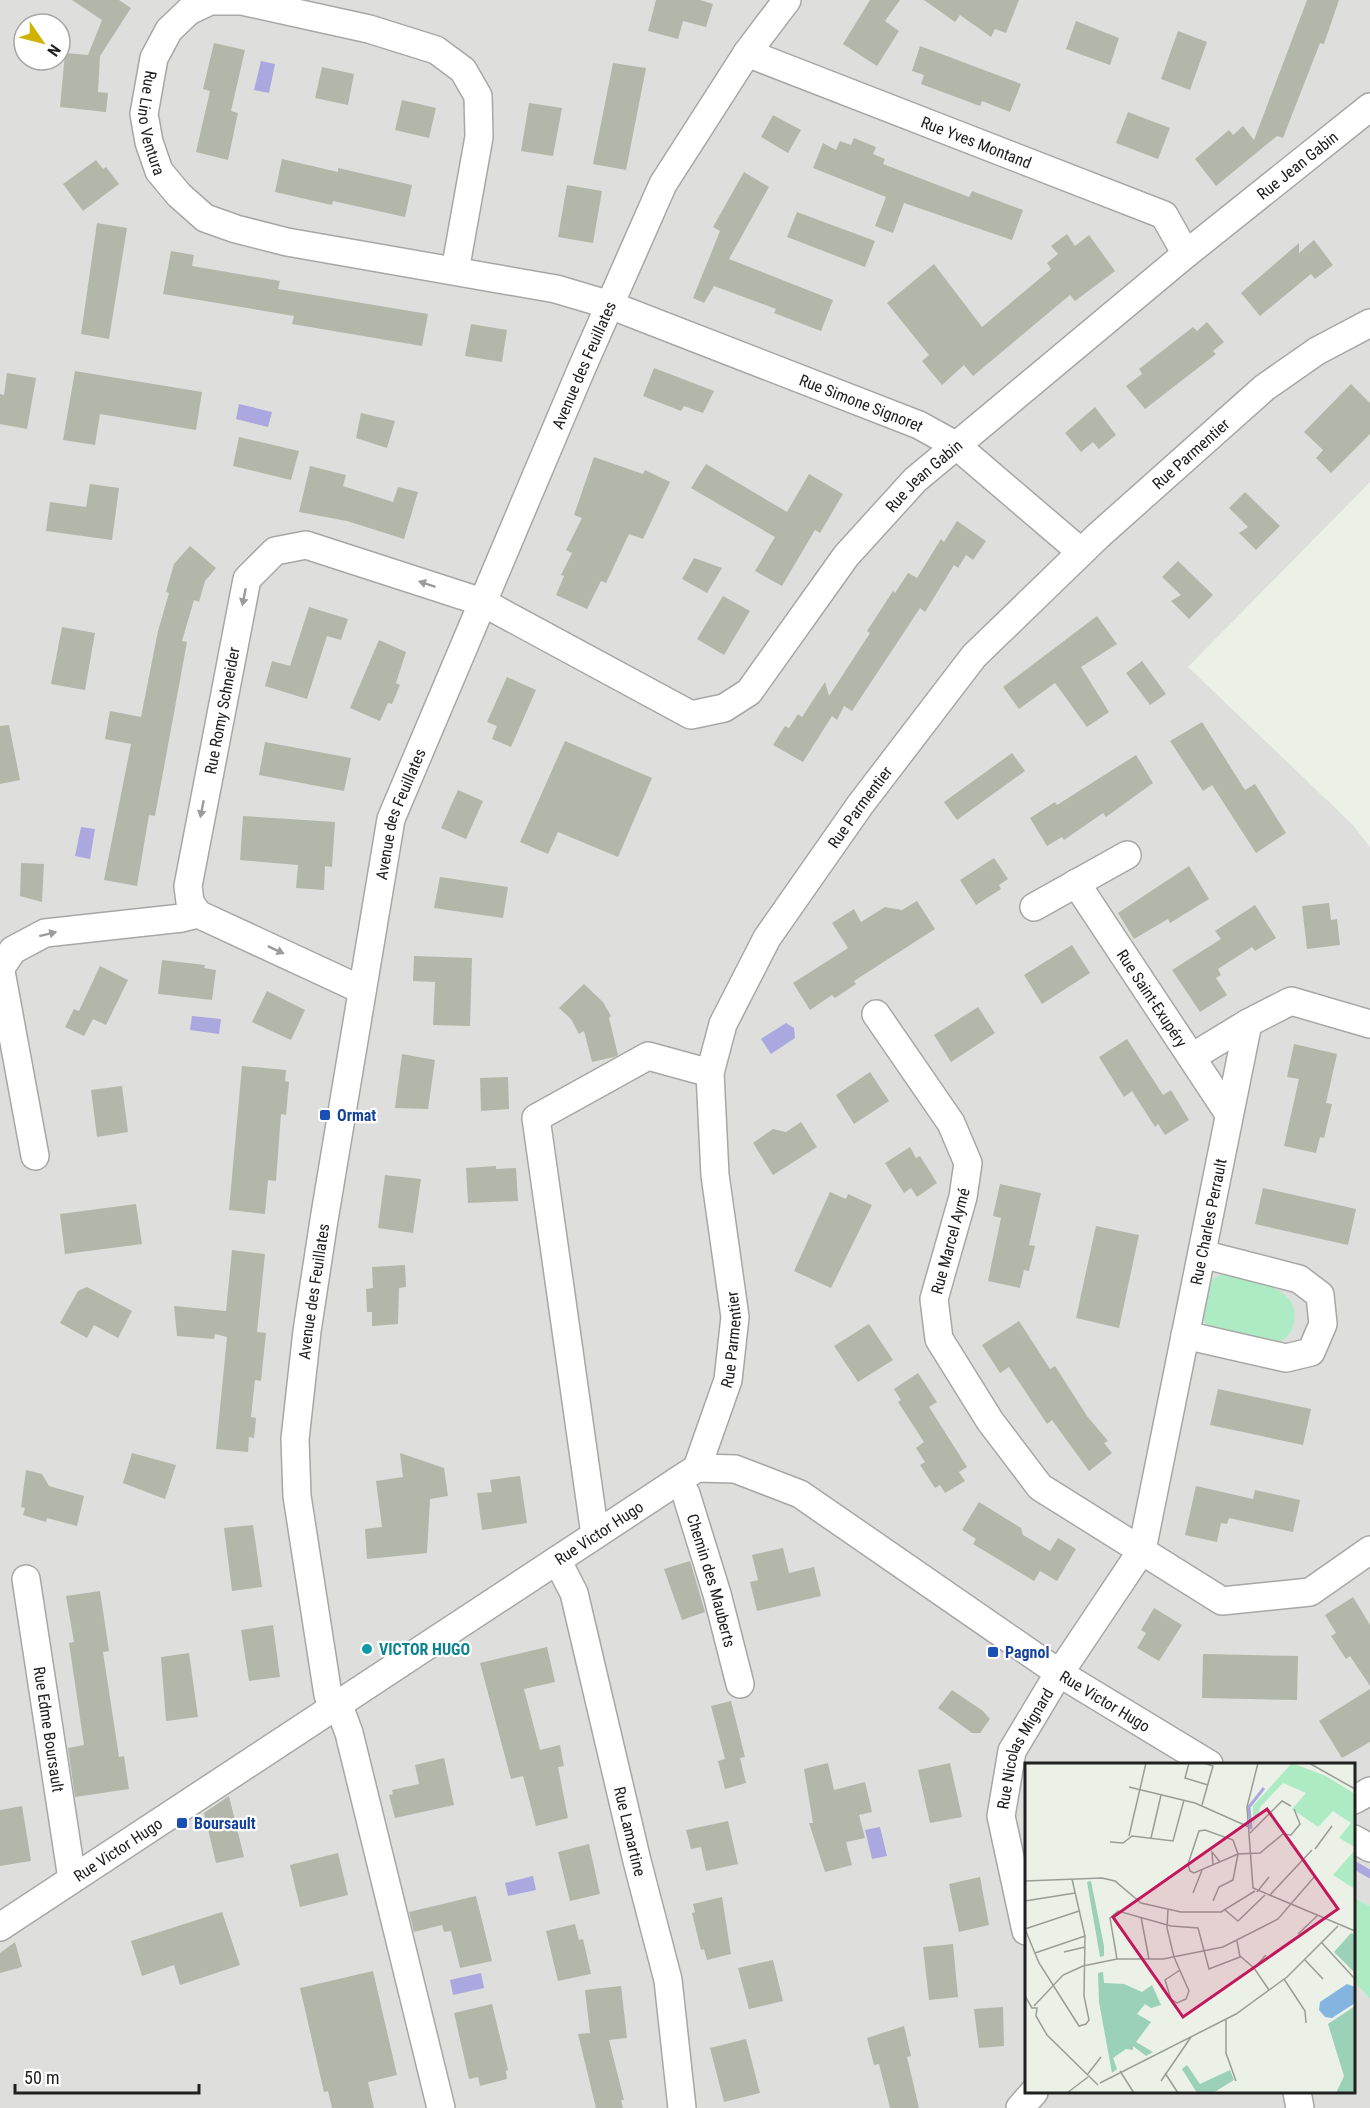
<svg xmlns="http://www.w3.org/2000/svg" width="1370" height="2108" font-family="'Roboto Condensed',sans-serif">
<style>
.residential{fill:#dededd;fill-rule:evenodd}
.grass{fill:#acebc3}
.water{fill:#aba7df}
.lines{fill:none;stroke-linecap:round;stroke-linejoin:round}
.stream{stroke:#aba7df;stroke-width:8}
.building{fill:#b3b7a9}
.minor-casing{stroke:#a7a7a7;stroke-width:30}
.minor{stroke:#fff;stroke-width:27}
.oneway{fill:#9b9b9b}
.transit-dot{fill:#1a4fb4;stroke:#fff;stroke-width:2}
.culture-dot{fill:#0f9aa8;stroke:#fff;stroke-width:2}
.labels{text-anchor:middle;stroke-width:4.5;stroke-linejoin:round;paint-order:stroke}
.street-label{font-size:16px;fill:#202020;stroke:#fff}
.transit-label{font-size:16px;font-weight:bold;fill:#164399;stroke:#fff;text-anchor:start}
.culture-label{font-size:16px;font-weight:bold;fill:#0d838f;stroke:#fff;text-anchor:start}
.inset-river{fill:none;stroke:#aba7df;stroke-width:3}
.inset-road{fill:none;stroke:#9a9d97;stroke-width:1.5}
.view{fill:#c2185b;fill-opacity:0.15;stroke:#c2185b;stroke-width:3}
.inset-edge{fill:none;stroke:#202020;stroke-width:3}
</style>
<rect width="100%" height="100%" fill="#ebf1e7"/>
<path class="residential" d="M0,0h1370v482l-182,185 165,158 17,22v1059l-16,-8v-134h-328v328h328v-111l16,18v109h-1370zM24,24h36v36h-36z"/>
<path class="grass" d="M1225,1274c26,8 75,11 69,47 -2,13 -7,18 -20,22 -17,-3 -70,-6 -71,-27 -1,-7 3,-17 4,-24 2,-11 7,-16 18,-18z
M1354,1898l16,8v93l-16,-18z"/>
<path class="water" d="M261,61l14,3 -6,29 -15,-3z
M239,404l33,8 -4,15 -32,-8z
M81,827l14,2 -5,30 -15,-3z
M192,1016l29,3 -2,15 -29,-4z
M786,1023l8,5 1,10 -24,16 -10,-15z
M880,1827l7,29 -15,3 -7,-29z
M533,1876l3,14 -28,6 -3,-13z
M481,1973l3,15 -31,7 -3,-15z"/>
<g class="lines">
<path class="stream" d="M1354,1865l16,9"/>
</g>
<path class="building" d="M72,0h47l12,8 -31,48 -2,36 10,1 -2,19 -46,-5 5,-54 23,2 14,-35z
M656,0h44l13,4 -7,23 -23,-6 -5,18 -30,-8z
M870,0h30l-15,21 14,10 -22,35 -34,-22z
M924,0h95l-13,33 -11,-4 -4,8 -31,-22 -5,7z
M1307,0h32l-15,44 -4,-1 -37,95 -6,-2 -61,50 -21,-27 34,-29 4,5 10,-9 11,14z
M1076,21l43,17 -9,27 -44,-16z
M1178,31l29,11 -17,48 -29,-11z
M214,43l31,7 -14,61 7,2 -10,47 -32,-8 14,-61 -7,-2z
M920,46l101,38 -11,28 -28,-11 -2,5 -59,-22 3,-9 -12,-4z
M613,63l33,5 -20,102 -33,-6z
M322,67l32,7 -6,31 -33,-7z
M402,100l34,8 -7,30 -34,-8z
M529,103l33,5 -9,48 -32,-5z
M1128,112l42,16 -12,31 -42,-16z
M773,115l28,15 -13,23 -27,-16z
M854,138l22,9 -3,7 12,5 -2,5 86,33 3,-6 51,19 -11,30 -108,-37 -11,30 -18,-7 11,-29 -73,-29 10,-25 13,7 4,-9 11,4z
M282,159l56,13v-4l74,17 -7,32 -72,-16 -1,4 -57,-13z
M96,160l7,9 3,-2 13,17 -36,27 -20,-27z
M744,172l25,15 -40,72 104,41 -12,31 -47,-18 2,-4 -62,-23 -10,17 -11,-5 27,-67 -7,-4z
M567,185l35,6 -9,52 -35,-6z
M797,212l78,29 -10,26 -78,-30z
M97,223l30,5 -18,111 -28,-5z
M1067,234l8,12 14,-11 26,36 -40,30 -5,-6 -97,81 -9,-11 -22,20 -20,-24 7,-6 -42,-52 47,-39 48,63 69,-58 -4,-6 11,-9 -7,-8z
M1314,240l19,25 -18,14 -4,-5 -51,42 -19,-23 58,-50v10z
M171,251l23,4 -2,11 88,15 -2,8 150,25 -6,32 -130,-22 2,-8 -131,-22z
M1207,322l17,20 -11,9 3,3 -71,55 -19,-23 16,-12 -3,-5 54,-42 4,4z
M471,324l36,6 -5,32 -37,-6z
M654,368l60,23 -11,22 -19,-7 -3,5 -38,-15z
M75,371l127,21 -6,38 -96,-16 -5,31 -32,-5z
M7,373l29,5 -9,51 -27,-5v-30l4,1z
M1351,384l19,19v31l-39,39 -15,-15 7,-8 -19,-18z
M1095,407l21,28 -17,14 -6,-7 -12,10 -16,-19z
M361,413l34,8 -8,27 -31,-10z
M239,437l60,14 -8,29 -58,-14z
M594,457l49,17 2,-4 25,12 -27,57 -14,-5 -23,49 -5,-2 -14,28 -31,-14 8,-19 -3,-1 11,-22 -6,-3 16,-32 -8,-3z
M706,464l81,48 22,-38 34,20 -23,39 -5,-3 -33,56 -27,-15 20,-34 -84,-49z
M310,466l36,9 -3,11 50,16 5,-15 20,5 -14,47 -57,-18 -48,-9z
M90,484l29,4 -7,52 -66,-9 4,-29 36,5z
M1245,492l35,34 -24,24 -17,-17 9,-6 -19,-19z
M957,521l29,20 -13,19 -7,-5 -8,13 -4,-3 -29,47 -5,-4 -68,103 -8,-5 -7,14 -5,-4 -29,46 -30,-17 12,-19 4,2 9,-14 4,3 23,-35 4,14 41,-63 -3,-2 26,-40 2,2 13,-20 9,5 24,-39 3,3z
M190,546l26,22 -11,13 -6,21 -5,-2 -12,41 5,1 -32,174 -6,-1 -12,71 -33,-6 27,-136 -26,-5 5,-28 31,6 17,-86 11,-38 -3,-1 8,-28z
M694,558l28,10 -15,25 -25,-14z
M1178,561l35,34 -24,24 -18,-18 10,-6 -19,-18z
M723,596l27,15 -26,44 -27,-16z
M309,607l39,12 -7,21 -14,-4 -20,63 -42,-13 7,-25 18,5z
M1097,616l20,28 -36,23 28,45 -22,15 -32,-44 -36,26 -16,-22z
M62,627l33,6 -10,57 -34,-6z
M379,640l27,12 -10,31 4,2 -8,19 -4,-1 -8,18 -30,-13z
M1142,661l24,33 -16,11 -24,-32z
M507,677l29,13 -25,57 -19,-8 5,-13 -10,-4z
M1202,722l43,68 10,-6 31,49 -30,20 -44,-68 -9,6 -33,-50z
M9,725l11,55 -20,4v-58z
M565,741l87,37 -34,79 -60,-25 -10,22 -28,-12z
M265,742l86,16 -7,33 -85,-16z
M1012,753l13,18 -68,49 -13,-18z
M1136,755l17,28 -47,34 -3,-4 -39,27 -2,-3 -15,9 -17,-28 25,-16 2,3z
M458,790l25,11 -17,38 -25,-11z
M243,816l92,6 -3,45 -7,-1 -1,24 -28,-2 2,-23 -58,-5z
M994,858l14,21 -9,6 2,4 -25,16 -16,-25z
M21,863l23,1 -2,38 -22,-6z
M1189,866l20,33 -39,24 -2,-4 -34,20 -16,-26z
M440,877l68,10 -5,31 -69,-10z
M917,901l18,28 -81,52 2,3 -21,14 -3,-3 -22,15 -17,-27 55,-35 -16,-25 22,-14 7,13 24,-15 17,3z
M1329,903l2,17 6,-1 3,26 -33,4 -5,-43z
M1255,905l21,33 -21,13 -3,-4 -34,22 3,6 -5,3 11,17 -27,17 -28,-42 49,-31 -6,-8z
M1072,945l18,28 -48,31 -18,-29z
M414,956l58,2 -2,68 -37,-1 2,-43 -22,-1z
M162,960l43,5 -1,3 12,2 -4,30 -54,-6z
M100,966l28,14 -22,45 -13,-6 -9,17 -19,-9 9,-18 5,2z
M584,984l19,18 8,14 -2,2 9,37 -4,2 -22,5 -8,-31 -5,3 -8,-15 -12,-11z
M267,991l38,19 -14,30 -39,-18z
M978,1007l17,26 -44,29 -17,-27z
M1127,1039l36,56 8,-5 18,30 -24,15 -7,-11 -3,3 -23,-36 -8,6 -25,-40z
M1294,1044l43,10 -11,49 6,1 -8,34 -4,-1 -4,16 -32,-7 15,-67 -12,-2z
M402,1054l33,6 -7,49 -33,-1z
M242,1066l44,4 -1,11 4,1 -3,33 -5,-1 -5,67 -8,-1 -3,34 -36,-4z
M870,1072l19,29 -35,23 -18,-29z
M508,1077l1,32 -28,2 -1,-33z
M122,1086l6,46 -31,5 -6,-47z
M801,1122l16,25 -44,28 -20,-32 20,-14 13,3z
M910,1147l6,11 4,-2 17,27 -20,14 -6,-9 -7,5 -19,-30z
M496,1166v3l20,-1 2,33 -50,2 -2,-35z
M385,1175l36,4 -8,54 -35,-5z
M1000,1184l41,9 -12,52 6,1 -6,25 -5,-1 -4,18 -32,-7 13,-63 -8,-2z
M1263,1188l93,21 -8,36 -93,-21z
M830,1192l16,7 2,-5 24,11 -41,83 -37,-17z
M136,1204l6,40 -77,10 -5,-40z
M1096,1226l43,9 -20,93 -43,-10z
M232,1250l33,4 -8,78 9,1 -5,48 -6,-1 -4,37 5,1 -2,20 -5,-1 -1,15 -32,-3 11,-112 -12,-3 -1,5 -37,-3 -3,-30 52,5z
M405,1265l1,22 -7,1 -1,36 -26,2v-14h-5l-1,-23 7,-1 -1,-21z
M87,1287l45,24 -14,27 -24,-13 -7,13 -27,-15 18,-32z
M1019,1321l31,48 5,-3 32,50 21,25 -4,2 8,10 -23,18 -37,-51 -5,4 -38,-57 -9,6 -18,-28z
M869,1324l24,36 -35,22 -24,-36z
M918,1373l19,29 -8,5 38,60 -8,5 6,9 -20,12 -5,-8 -5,3 -15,-23 5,-3 -9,-14 8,-6 -26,-40 3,-2 -7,-11z
M1218,1389l93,20 -8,36 -93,-20z
M132,1453l44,12 -11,34 -42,-16z
M400,1453l44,15 4,28 -18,3 -3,54 -60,6 -2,-30 17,-2 -6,-46 27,-4z
M26,1470l16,4 7,12 35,10 -7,30 -30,-8 -1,4 -23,-7 2,-7 -4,-1z
M520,1476l7,47 -45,7 -5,-37 15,-1 -2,-12z
M1196,1486l57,13 2,-9 45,10 -7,32 -64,-14 -2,6 -6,-1 -4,19 -32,-7z
M979,1502l42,26 2,7 27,16 8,-13 18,11 -19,32 -17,-10 -6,10 -61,-37 3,-5 -14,-9z
M253,1525l9,62 -30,4 -8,-63z
M783,1548l6,25 25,-6 7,29 -64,15 -7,-29 8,-2 -6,-25z
M690,1561l15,51 -23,8 -18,-51z
M100,1591l9,60 -6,1 16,105 5,-1 5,33 -54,8 -7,-49 16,-3 -15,-102 5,-1 -8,-46z
M1353,1597l17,28v61l-20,-30 -4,3 -15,-23 5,-3 -11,-18z
M1154,1608l28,17 -23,36 -22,-13 9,-15 -5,-3z
M273,1625l7,52 -31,4 -8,-51z
M547,1647l8,35 -31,7 16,61 20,-5 4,21 -6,1 10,51 -32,8 -13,-50 -12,3 -31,-116z
M189,1653l9,64 -32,4 -5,-64z
M1203,1654l95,2 -1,44 -95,-2z
M1370,1689v53l-28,16 -23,-37z
M952,1690l31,21 7,8 -10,14h-8l-34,-25z
M731,1701l14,56 -5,1 6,25 -21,6 -7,-28 7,-2 -14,-53z
M444,1758l10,47 -59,13 -6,-23 4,-1 -1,-4 27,-6 -4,-19z
M828,1763l6,27 31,-8 7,30 -13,3 6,23 -19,4 6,23 -27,7 -16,-49h4l-9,-54z
M950,1763l12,54 -32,6 -12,-53z
M229,1796l15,61 -28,6 -12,-50z
M22,1806l9,55 -31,5v-56z
M728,1821l10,43 -32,7 -5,-24 -10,2 -5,-19z
M589,1844l11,50 -30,7 -12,-49z
M338,1853l10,42 -48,12 -10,-42z
M980,1877l9,48 -30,7 -10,-48z
M476,1896l16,65 -32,7 -9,-37 -7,1 -2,-7 -28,7 -5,-20z
M722,1897l9,57 -24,6 -3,-11 -3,1 -9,-37 3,-1 -2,-8z
M222,1912l18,53 -60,20 -6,-20 -32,11 -11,-35z
M575,1924l4,16 4,-1 8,35 -33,7 -12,-50z
M15,1942l7,25 -22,6v-20z
M953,1944l5,53 -29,3 -6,-53z
M773,1960l10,41 -34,8 -11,-41z
M373,1971l24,104 -29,7 6,26h-42l-4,-17 -4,1 -24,-104z
M621,1986l6,52 -18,2 15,60h-3l2,8h-27l-18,-74 12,-1 -5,-43z
M492,2004l16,66 -2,1 1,8 -27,7 -2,-9 -9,2 -15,-66z
M1003,2007l1,39 -25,2 -5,-39z
M904,2026l7,30 -4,1 12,51h-29l-11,-44 -5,1 -7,-27z
M746,2039l14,54 -36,9 -14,-54z"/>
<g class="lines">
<defs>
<g id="minor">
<path id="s1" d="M747,53l417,162 22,39"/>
<path id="s2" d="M455,271l24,-134 -1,-41 -15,-26 -27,-20 -67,-21 -127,-28h-32l-21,10 -20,19 -15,28 -10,56 5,28 10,29 20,24 26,23 31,11 51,13 269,47 54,16 309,120 38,21 124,106"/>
<path id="s3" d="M1076,883l153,231"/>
<path d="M1034,907l93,-52"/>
<path d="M0,966l35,190"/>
<path d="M2,966l11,-16 32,-17 137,-15 16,-4"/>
<path id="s4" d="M362,990l-164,-76 -8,-12 -2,-16 59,-307 28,-28 31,-6 176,57 209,113 33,-7 25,-16 97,-136 69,-76 271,-226 184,-147"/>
<path d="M876,1014l75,109 17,40 -5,34 -29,102 5,40 51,82 50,66 182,114 88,-9 60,-42"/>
<path d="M1192,1057l56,-34"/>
<path d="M1185,1335l101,23 25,-6 12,-28 -3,-29 -21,-16 -97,-25"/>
<path id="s5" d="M697,1468l31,-88 7,-63 -20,-142 -5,-102 13,-49 44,-86 93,-133 114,-149 124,-120 166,-148 53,-37 53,-28"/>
<path id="s6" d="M677,1481l9,13 31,100 23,90"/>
<path d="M595,1535l-59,-417 112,-62 62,17"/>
<path id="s7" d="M557,1560l17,33 63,268 31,119 14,128"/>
<path id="s8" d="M26,1579l46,300"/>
<path id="s9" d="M338,1703l-10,-8 -31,-199 -2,-57 12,-108 17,-111 67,-401 190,-449 82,-186 84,-131 40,-53"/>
<path d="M338,1703l11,30 92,375"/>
<path d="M1354,1800l16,-9"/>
<path d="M1354,1839l16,9"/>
<path id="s10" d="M0,1927l697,-459 38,1 65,25 259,179 150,91"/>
<path id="s11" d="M1026,1931l-25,-115 11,-65 39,-65 91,-136 106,-527 43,-22 79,23"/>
<path d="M1297,2092l3,16"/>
<path d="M1020,2108l14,-16"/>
</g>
</defs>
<use href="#minor" class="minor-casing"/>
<use href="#minor" class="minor"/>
</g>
<defs><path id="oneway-solid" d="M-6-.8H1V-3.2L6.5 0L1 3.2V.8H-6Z" transform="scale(1.5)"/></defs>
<g class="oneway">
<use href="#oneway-solid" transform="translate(427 584) rotate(-162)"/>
<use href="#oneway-solid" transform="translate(244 597) rotate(101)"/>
<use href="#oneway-solid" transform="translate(202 809) rotate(101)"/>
<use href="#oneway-solid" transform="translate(48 934) rotate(-14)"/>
<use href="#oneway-solid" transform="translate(276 950) rotate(25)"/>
</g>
<g class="transit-dot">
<rect x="319" y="1109" width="12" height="12" rx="3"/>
<rect x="987" y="1646" width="12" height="12" rx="3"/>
<rect x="176" y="1817" width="12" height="12" rx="3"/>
</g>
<circle class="culture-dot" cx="367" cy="1649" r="6"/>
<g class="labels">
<g class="street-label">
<text dy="6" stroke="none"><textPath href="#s2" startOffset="622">Rue Lino Ventura</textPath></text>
<text dy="6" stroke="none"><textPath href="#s1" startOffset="246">Rue Yves Montand</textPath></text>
<text dy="6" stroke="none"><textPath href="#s4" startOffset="1846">Rue Jean Gabin</textPath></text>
<text dy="6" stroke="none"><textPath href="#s9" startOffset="1392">Avenue des Feuillates</textPath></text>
<text dy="6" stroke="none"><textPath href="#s2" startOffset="1422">Rue Simone Signoret</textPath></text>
<text dy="6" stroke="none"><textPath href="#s5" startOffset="1196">Rue Parmentier</textPath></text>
<text dy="6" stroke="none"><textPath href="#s4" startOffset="1360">Rue Jean Gabin</textPath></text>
<text dy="6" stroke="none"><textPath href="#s4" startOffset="390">Rue Romy Schneider</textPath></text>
<text dy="6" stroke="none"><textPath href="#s5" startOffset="710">Rue Parmentier</textPath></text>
<text dy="6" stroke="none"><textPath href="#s9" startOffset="906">Avenue des Feuillates</textPath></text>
<text dy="6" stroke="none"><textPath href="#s3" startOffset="138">Rue Saint-Exupéry</textPath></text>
<text dy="6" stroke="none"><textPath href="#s11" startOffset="758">Rue Charles Perrault</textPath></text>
<text transform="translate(950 1241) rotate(-75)" y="6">Rue Marcel Aymé</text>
<text dy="6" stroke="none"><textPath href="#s9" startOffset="420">Avenue des Feuillates</textPath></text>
<text dy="6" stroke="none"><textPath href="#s5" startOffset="134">Rue Parmentier</textPath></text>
<text dy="6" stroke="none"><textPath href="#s10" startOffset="717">Rue Victor Hugo</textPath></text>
<text dy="6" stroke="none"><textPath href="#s6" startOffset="106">Chemin des Mauberts</textPath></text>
<text dy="6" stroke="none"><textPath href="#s10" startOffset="1311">Rue Victor Hugo</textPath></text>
<text dy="6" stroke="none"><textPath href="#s8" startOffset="152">Rue Edme Boursault</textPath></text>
<text dy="6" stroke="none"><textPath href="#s11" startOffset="190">Rue Nicolas Mignard</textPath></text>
<text dy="6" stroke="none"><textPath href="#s7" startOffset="282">Rue Lamartine</textPath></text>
<text dy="6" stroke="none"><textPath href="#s10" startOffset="141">Rue Victor Hugo</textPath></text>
</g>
<g class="transit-label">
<text x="337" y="1121">Ormat</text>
<text x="1005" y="1658">Pagnol</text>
<text x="194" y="1829">Boursault</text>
</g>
<g class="culture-label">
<text x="379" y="1655">VICTOR HUGO</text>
</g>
</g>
<g transform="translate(1025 1763)">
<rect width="330" height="330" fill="#ebf1e7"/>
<path d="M267,0l34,13 29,18v53l-16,-9 12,-15 -18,-12 -15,16 -26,-18 14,-16 -23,-10 -22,23 -8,19v-19zM330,87v39l-22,-14z" fill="#acebc3"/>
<path d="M66,118l13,65v10l-4,1 -13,-75zM326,170l4,1v39l-21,-21zM78,209l1,11 20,1 18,8 10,-7 9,20 -10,3 -6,-4 -8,10 14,8 -15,20 17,10 -7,4 -13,-10v4l-7,-1 -13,9 4,11 -5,4 -13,-71 -1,-29zM330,243v87h-19l8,-17 -16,-52zM162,302l13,19 30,-14 4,10 -21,13h-16l-15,-24z" fill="#9bd0b9"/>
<path d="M322,221l8,3v16l-23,15 -7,-1 -6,-7 1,-8z" fill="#84b5e0"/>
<path class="inset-river" d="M226,66l-2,-22 15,-19"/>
<path class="inset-road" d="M164,0l-4,15 23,7M233,0l-11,44 6,81 102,43M284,0l46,26M104,24l66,16 54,24M177,42l11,-39 -9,-3M225,70l32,-32 9,5M104,73l17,-73M126,75l10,-43M85,79l13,1 9,-7 41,5 11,-41M290,86l17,-23M188,102l-1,-13 8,10M0,118l77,-3 13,3 26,22 40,9h40l34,-21M232,129l12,-15M168,130l9,-23M244,133l43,-46M0,138l50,-8M188,138l6,-14 14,-7 5,-26 -44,19 -4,-2 -2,-7 11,-33 6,-1 28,10 5,14 22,-1 23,-19 8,1 9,-11 -6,-15M143,147l-1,18 7,29 15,34 -3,8 -9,4 -6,-4 -6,-19 15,-10M200,147l13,11 27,-26M116,154l8,42M0,166l14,34 40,63 7,-2 3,-4 -5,-24 1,-60 -13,-57M0,166l54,-18M273,171l19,-18M297,180l33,36M39,189l21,-5M10,190l50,-17M241,192l-12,13 15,22M215,193l14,12M92,196l-7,-41 8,-7 53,15 27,2 11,41 31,-12 -3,-16M280,197l18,19M259,216l21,32 1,12M0,233l7,12h5l-1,8 11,19 51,50M9,243l29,-31 20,-9 34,-7h46l60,-12 55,-28 37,-43M201,257v33l10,28M95,308l14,22M140,310l13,20M62,312l14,-18M136,318l30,-44M75,320l136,-69 51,-37 51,-51M42,330l21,-16"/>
<path class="view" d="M242,46l71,100 -155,108 -70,-100z"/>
<rect width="330" height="330" class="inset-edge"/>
</g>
<g transform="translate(42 42) rotate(125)"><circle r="28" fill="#ffffff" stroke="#a6a6a6" stroke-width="1.5"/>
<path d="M0-4.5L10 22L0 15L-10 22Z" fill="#d0b200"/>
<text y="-9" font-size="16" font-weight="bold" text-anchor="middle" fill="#202020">N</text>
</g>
<path d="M15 2084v9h184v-9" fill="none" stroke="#202020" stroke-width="3"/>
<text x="24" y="2084" font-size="18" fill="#202020" stroke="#ffffff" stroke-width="4.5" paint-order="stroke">50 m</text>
</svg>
